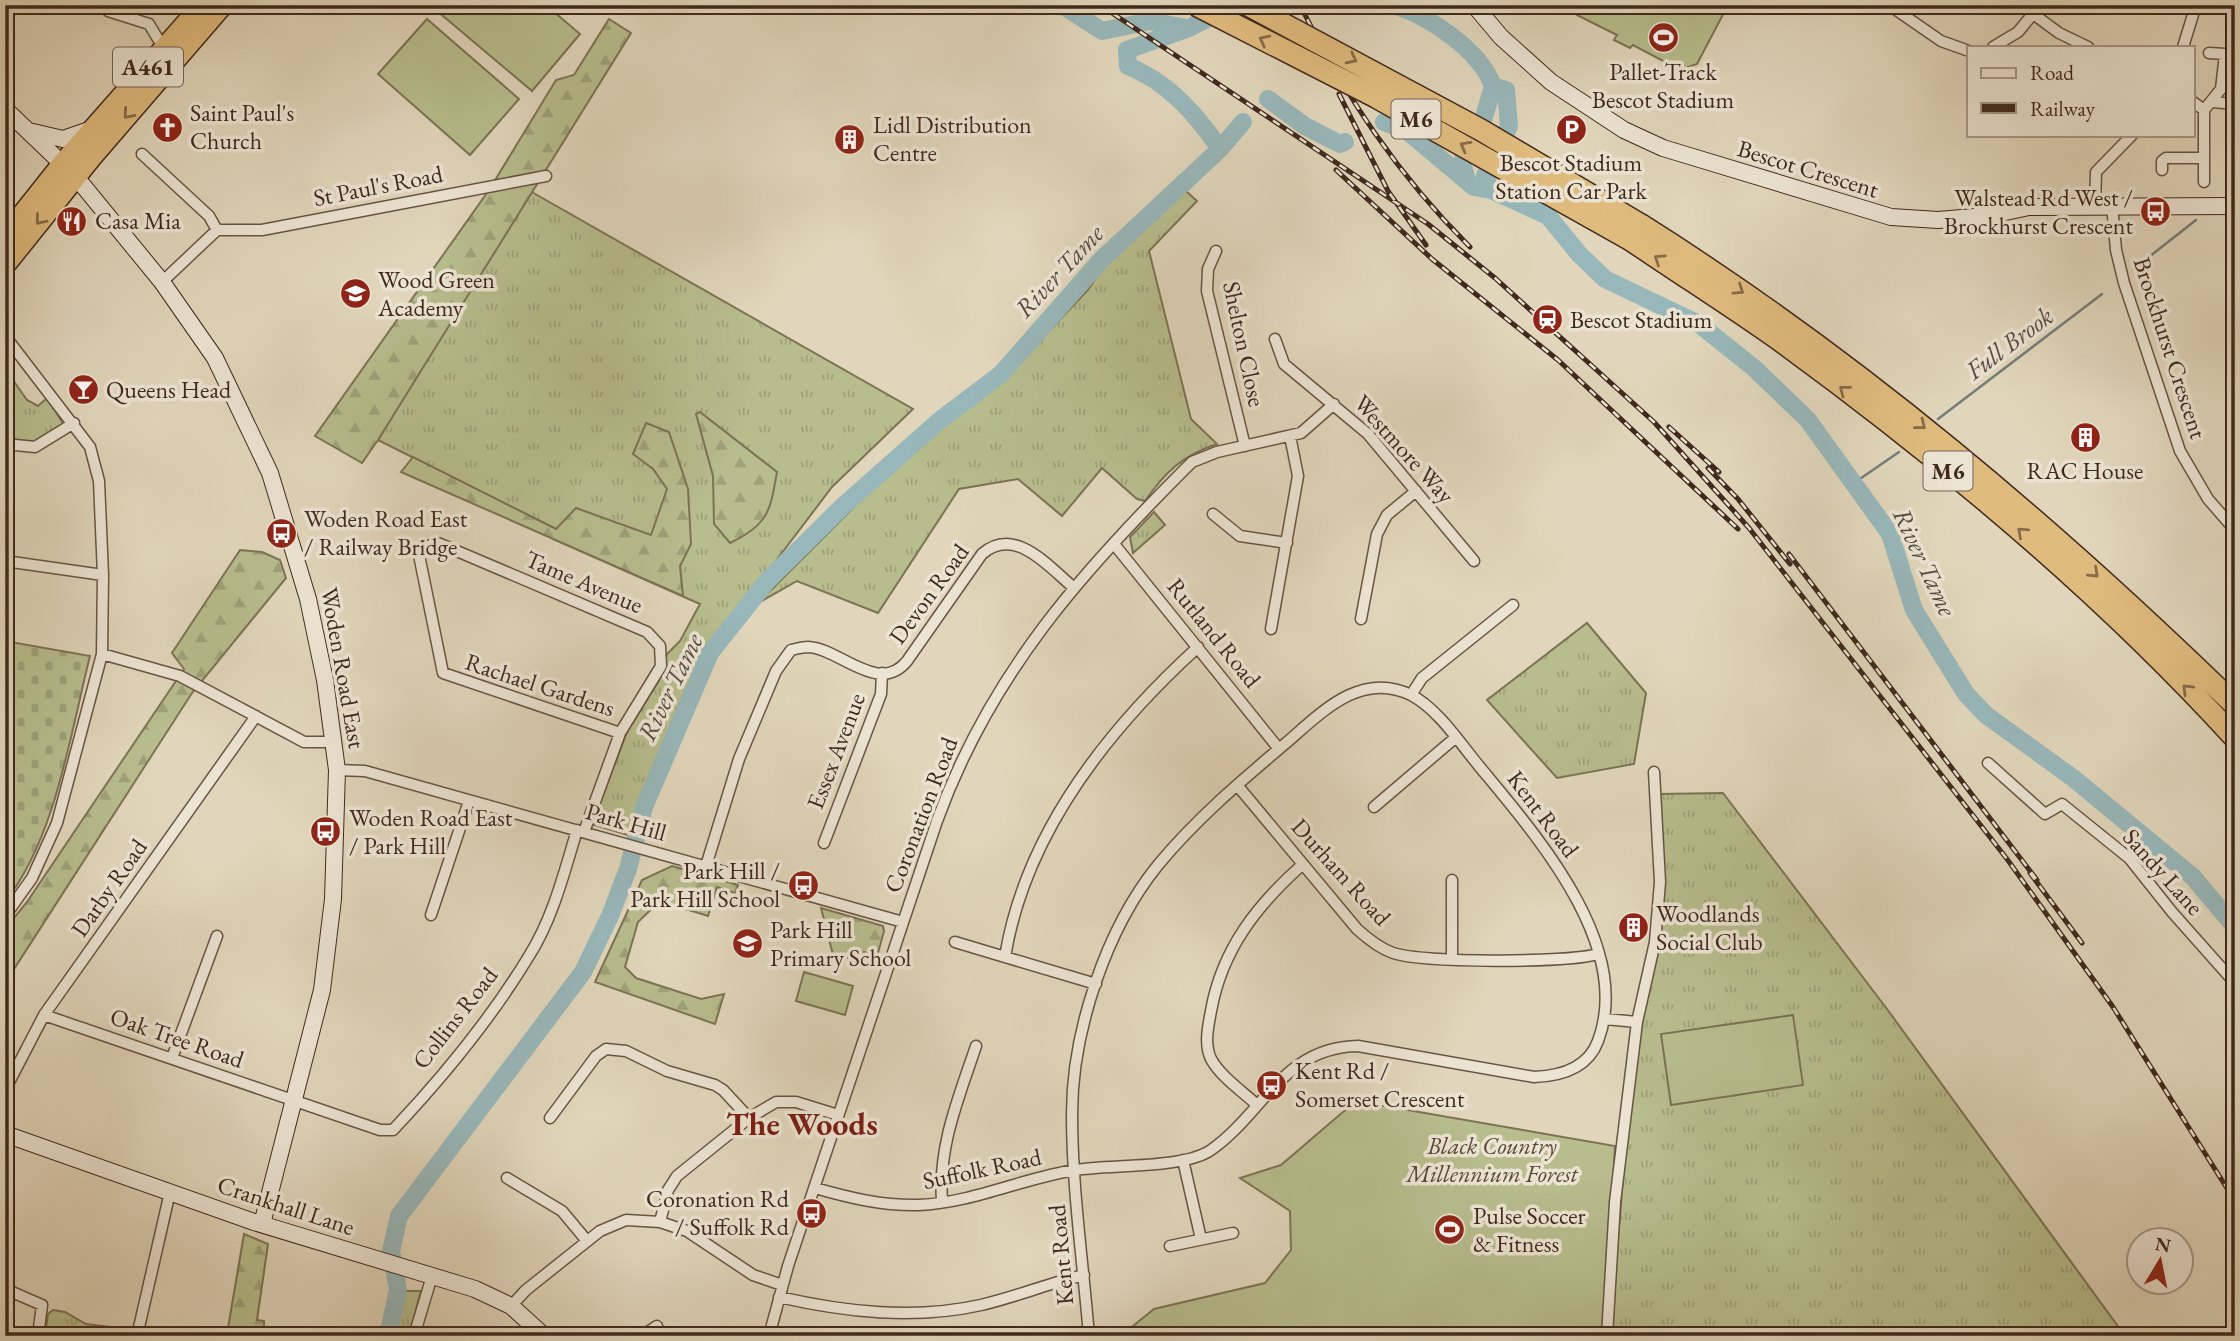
<svg xmlns="http://www.w3.org/2000/svg" width="2240" height="1341" font-family="'EB Garamond',serif">
<style>
.grass{fill:url(#grass-tufts);stroke:#7c7355;stroke-width:2}
.forest{fill:url(#forest-firs);stroke:#7c7355;stroke-width:2}
.cemetery{fill:url(#cemetery-stones);stroke:#7c7355;stroke-width:2}
.pitch{fill:#b7bd8d;stroke:#7c7355;stroke-width:2}
.lines{fill:none;stroke-linecap:round;stroke-linejoin:round}
.stream{stroke:#757e7b;stroke-width:2.5}
.river{stroke:#98b7ba;stroke-width:18}
.street-casing{stroke:#685444;stroke-width:13}
.secondary-casing{stroke:#40291d;stroke-width:18}
.highway-casing{stroke:#40291d;stroke-width:24}
.street{stroke:#ece4d3;stroke-width:10}
.secondary{stroke:#ece4d3;stroke-width:16}
.highway{stroke:#e0bb7e;stroke-width:21}
.rail-casing{stroke:#40291d;stroke-width:5}
.rail{stroke:#ece4d3;stroke-width:2.5;stroke-dasharray:8;stroke-linecap:butt}
.highway-bridge-casing{stroke:#40291d;stroke-width:24;stroke-linecap:butt}
.highway-bridge{stroke:#e0bb7e;stroke-width:21}
.oneway{stroke:#886b49}
.labels{text-anchor:middle;stroke-width:7;stroke-linejoin:round;paint-order:stroke}
.shield{fill:#ece4d3;stroke:#746154;stroke-width:2}
.shield-label{font-size:23px;font-weight:bold;fill:#40291d}
.poi-label{font-size:24px;fill:#40291d;stroke:#ece4d3;text-anchor:start}
.street-label{font-size:24px;fill:#40291d;stroke:#ece4d3}
.park-label{font-size:24px;font-style:italic;fill:#584733;stroke:#ece4d3}
.water-label{font-size:26px;font-style:italic;fill:#564c44;stroke:#ece4d3}
.district-label{font-size:32px;font-weight:bold;fill:#7a1f14;stroke:#ece4d3}
</style>
<defs>
<pattern id="grass-tufts" width="24" height="20" patternUnits="userSpaceOnUse" patternTransform="scale(1.75)"><rect width="24" height="20" fill="#b7bd8d"/><path d="M3 7l-1-3M5 7V3M7 7l1-3M15 17l-1-3M17 17v-4M19 17l1-3" fill="none" stroke="#9ea279"/></pattern>
<pattern id="forest-firs" width="22" height="20" patternUnits="userSpaceOnUse" patternTransform="scale(1.75)"><rect width="22" height="20" fill="#b7bd8d"/><path d="M5 1l3.5 6h-7zM16 11l3.5 6h-7z" fill="#9ea279"/></pattern>
<pattern id="cemetery-stones" width="16" height="16" patternUnits="userSpaceOnUse" patternTransform="scale(1.75)"><rect width="16" height="16" fill="#b7bd8d"/><path d="M2 7V4a2 2 0 0 1 4 0v3zM10 15v-3a2 2 0 0 1 4 0v3z" fill="#9ea279"/></pattern>
</defs>
<rect width="100%" height="100%" fill="#e1d6bb"/>
<filter id="stains"><feTurbulence type="fractalNoise" baseFrequency=".00286" numOctaves="4"/><feColorMatrix values="0 0 0 0 .2 0 0 0 0 .09 0 0 0 0 .02 0 0 0 .5 -.17"/></filter>
<radialGradient id="worn" r=".72"><stop offset=".6" stop-color="#630" stop-opacity="0"/><stop offset="1" stop-color="#630" stop-opacity=".3"/></radialGradient>
<path class="grass" d="M530,191l383,218 -81,78 -111,146 -41,75 -44,106 -5,22 -39,-12 35,-92 32,-52 8,-26 13,-13 20,-37 -147,-65 3,-10 -178,-89z
M1186,191l11,10 -48,50 42,168 26,25c-35,12 -51,27 -72,57l-8,-2 -35,-31 -40,48 -44,-37 -59,10 -81,124 -81,-32 -39,22 130,-130 125,-104 75,-79 13,-20z
M13,380l14,20 11,6 9,-8 17,27 -30,17 -29,-4v-52z
M1154,512l11,13 -32,28 -3,-16z
M1587,623l59,70 -12,71 -77,14 -70,-78z
M1723,793l164,216 238,327h-515l16,-194 16,-119 19,-92 -1,-137z
M405,1291h16l-12,45h-14z
M53,1310l12,2 21,12 42,5 -4,7h-79l3,-22z"/>
<path class="forest" d="M609,19l22,14 -253,407 -16,23 -47,-27 174,-246 67,-110 18,-5z
M700,412l77,60c-7,40 -9,53 -47,71l-16,-19 -1,-48 -17,-62z
M646,423l23,9 19,57 3,55 -11,22 3,30 -282,-124 12,-15 143,72 20,-21 75,27 16,-46 -14,-20 -20,-15z
M240,550l22,2 18,8 6,18 -94,115 -187,290v-54l22,-27 157,-233 -12,-16z
M672,866l66,19 -3,8 -18,-6 -9,29 -48,-15 -22,21 -13,45 11,11 65,21 23,-5 -9,30 -120,-42 47,-102z
M821,908l62,18 1,5 -7,26 -13,-5 -3,9 -28,-6z
M244,1234l24,10 -11,76 7,1v15l-37,-2z"/>
<path class="cemetery" d="M5,641l85,15c-20,79 -34,181 -85,246z"/>
<path class="pitch" d="M430,5h116l34,29 -48,57z
M1574,5h154l-31,59 -17,6 -47,-25 -3,3 -16,-8 3,-5 -40,-20z
M427,19l92,80 -49,56 -92,-81z
M804,972l49,14 -8,29 -49,-14z
M1793,1015l10,70 -132,20 -10,-71z
M1361,1102l254,44 -10,190h-475l-2,-6 26,-21 111,-26 26,-33 -1,-39 -50,-33 41,-13 63,-54z"/>
<g class="lines">
<path class="stream" d="M2140,264l56,-44
M1938,419l164,-125
M1854,483l45,-31"/>
<path class="river" d="M1062,5l40,26 48,-10 36,7
M1393,5c36,11 87,45 100,81l13,4 3,36 -24,50 6,14
M1268,99l37,27 35,18 5,-2
M1384,122l22,8 68,57 17,3 57,26 31,38 26,25 94,45 55,44 54,52 82,114 24,76 52,84 20,21 87,63 120,99 42,50
M1220,149c-24,-35 -52,-67 -92,-83l-1,-16 62,-22 45,-23
M1467,181l-5,-19 22,-45 9,-31
M388,1336l10,-46 -7,-39 8,-35 184,-244 27,-56 18,-47 16,-62 66,-154 58,-73 74,-73 97,-86 62,-47 100,-114 119,-111 23,-27"/>
<defs>
<path id="street" d="M1889,5l52,36 28,10
M2021,5l38,28 29,14
M108,11l41,13 15,25
M5,20l9,-15
M1993,47l25,-15 14,-17
M2183,47l13,-42
M2193,102l11,8 17,-21 4,-35 -16,-1
M2213,102l22,2
M142,154l67,62 8,14
M2162,170v-9l4,-3h37
M2204,182v-72
M2095,205l1,-33 36,-37
M2112,205l4,45 8,33 56,168 28,48 27,31
M1216,251l-8,18 -1,22 38,155
M162,282l55,-52h45l284,-54
M5,336l85,111 9,34 4,94 -1,79 -45,169 -25,55 -27,38
M1275,339l9,25 84,70 106,127
M5,444l30,3 39,-24
M1213,514l27,22 47,7
M1114,544l165,205
M5,561l98,14
M1361,619l16,-85 10,-19 29,-24
M1271,629l27,-153 -8,-40
M102,654l78,22 124,66h30
M1411,695l11,-17 91,-73
M1988,763l57,51 17,-10 67,54 43,54 63,71
M337,770l28,1 538,151
M1237,785l120,144c11,10 22,19 36,24 30,10 174,10 205,1
M1374,807l81,-69
M584,832l36,-99 41,-67 -1,-20 -13,-14 -209,-89 -17,5 -2,7 24,118 177,60
M824,843l57,-149 1,-21
M706,866l33,-107 37,-88 15,-21c5,-1 11,-3 17,-3 31,1 71,49 99,14l75,-107c33,-29 67,13 92,34
M431,915l38,-114
M955,942l50,15
M1452,958v-78
M1096,984l-91,-27c20,-124 103,-228 193,-310
M44,1015l336,115h13c49,-52 99,-113 136,-174 24,-38 35,-83 48,-126
M1605,1019l32,3 18,-80 5,-60 -6,-110
M172,1058l45,-122
M5,1090l39,-75 212,-299
M1257,1105c-15,-14 -36,-28 -46,-46 -7,-15 -3,-32 0,-48 11,-62 46,-106 92,-147
M550,1118l46,-62 10,-7 20,2 41,20 48,14 8,5 26,28
M1183,1160l18,79
M507,1178l55,33 25,30
M815,1188c35,10 68,18 104,17 53,-2 104,-27 156,-35 35,-6 109,-1 136,-20 53,-37 72,-103 147,-104l176,31c27,-1 54,-9 64,-36 36,-96 -63,-207 -119,-275 -19,-23 -41,-57 -68,-71 -51,-25 -91,19 -125,48 -45,38 -90,76 -128,122 -52,64 -86,167 -86,249 0,74 11,148 17,222
M942,1201c-4,-55 17,-104 34,-155
M660,1222l8,-32 9,-14 72,-58 27,-16h20l42,13
M1170,1246l63,-13
M12,1292l30,13 -4,31
M779,1297c66,15 135,23 202,8 35,-8 68,-22 103,-30
M511,1306l15,-16 74,-59 26,-11 34,2 27,9 66,44 29,10
M137,1336l33,-144
M414,1336l18,-60
M642,1336l15,-10
M769,1336l19,-70 149,-445c53,-147 146,-251 255,-359l25,-10 84,-19 33,-29
M1607,1336l8,-134 22,-180"/>
<path id="secondary" d="M1474,5l27,32 50,45 73,48 39,18 228,69 47,3 48,-4 43,-9 206,-1
M5,109l71,68 86,105 53,76 55,115 38,126 17,81 12,90 -4,129 -11,91 -60,234
M33,132l30,7 29,-10
M5,1134l249,88 221,67 36,17 33,30"/>
<path id="highway" d="M1641,225c216,136 411,302 594,480
M5,237l58,-73 134,-152
M1631,240c51,35 104,68 154,104 160,117 316,247 450,394
M5,264l86,-107 131,-152"/>
</defs>
<use href="#street" class="street-casing"/>
<use href="#secondary" class="secondary-casing"/>
<use href="#highway" class="highway-casing"/>
<use href="#street" class="street"/>
<use href="#secondary" class="secondary"/>
<use href="#highway" class="highway"/>
<defs>
<path id="rail" d="M1100,5l328,219 67,54 159,144 95,106 258,331 106,148 122,194
M1300,5c46,92 97,169 170,242
M1339,94l49,97 38,54
M1336,170l96,89 126,101 180,169
M1669,427l50,45
M1708,468l30,31 52,65
M1789,554l248,326
M2030,873l52,70"/>
</defs>
<use href="#rail" class="rail-casing"/>
<use href="#rail" class="rail"/>
<defs>
<path id="highway-bridge" d="M1196,5l180,92 255,143
M1248,5l233,125 160,95"/>
</defs>
<use href="#highway-bridge" class="highway-bridge-casing"/>
<use href="#highway-bridge" class="highway-bridge"/>
</g>
<defs><path id="oneway-chevron" d="M-2-3.5L2.5 0L-2 3.5" fill="none" stroke-width="1.6" stroke-linecap="round" stroke-linejoin="round" transform="scale(1.75)"/></defs>
<g class="oneway">
<use href="#oneway-chevron" transform="translate(1264 40) rotate(-153)"/>
<use href="#oneway-chevron" transform="translate(1352 59) rotate(27)"/>
<use href="#oneway-chevron" transform="translate(128 114) rotate(131)"/>
<use href="#oneway-chevron" transform="translate(1465 146) rotate(-151)"/>
<use href="#oneway-chevron" transform="translate(40 220) rotate(130)"/>
<use href="#oneway-chevron" transform="translate(1659 259) rotate(-146)"/>
<use href="#oneway-chevron" transform="translate(1739 290) rotate(34)"/>
<use href="#oneway-chevron" transform="translate(1844 390) rotate(-142)"/>
<use href="#oneway-chevron" transform="translate(1921 425) rotate(38)"/>
<use href="#oneway-chevron" transform="translate(2022 532) rotate(-138)"/>
<use href="#oneway-chevron" transform="translate(2094 573) rotate(43)"/>
<use href="#oneway-chevron" transform="translate(2187 689) rotate(-135)"/>
</g>
<defs>
<symbol id="stadium-disc" viewBox="-11 -11 22 22"><circle r="9.5" fill="#8f2418" stroke="#ece4d3"/><path d="M0-5a6.5 5 0 1 0 0 10a6.5 5 0 1 0 0-10ZM-3.5-1.8h7v3.6h-7Z" fill="#fff"/></symbol>
<symbol id="church-disc" viewBox="-11 -11 22 22"><circle r="9.5" fill="#8f2418" stroke="#ece4d3"/><path d="M-1.2-6h2.4v3.5h3.3v2.4h-3.3V6h-2.4V-.1h-3.3v-2.4h3.3Z" fill="#fff"/></symbol>
<symbol id="parking-disc" viewBox="-11 -11 22 22"><circle r="9.5" fill="#8f2418" stroke="#ece4d3"/><path d="M-3.5-5.5H1a3.5 3.5 0 0 1 0 7H-1V5.5H-3.5ZM-1-3.4V-.6H.8a1.4 1.4 0 0 0 0-2.8Z" fill="#fff"/></symbol>
<symbol id="building-disc" viewBox="-11 -11 22 22"><circle r="9.5" fill="#8f2418" stroke="#ece4d3"/><path d="M-4-6H4V6H1V3H-1V6H-4ZM-2.5-4.3h1.7v1.8h-1.7ZM.8-4.3h1.7v1.8H.8ZM-2.5-1h1.7V.8h-1.7ZM.8-1h1.7V.8H.8Z" fill="#fff"/></symbol>
<symbol id="bus-disc" viewBox="-11 -11 22 22"><circle r="9.5" fill="#8f2418" stroke="#ece4d3"/><path d="M-5-6H5V4H4V6H2V4H-2V6H-4V4H-5ZM-3.5-4V0h7V-4ZM-3.5 1.2v1.5H-2V1.2ZM2 1.2v1.5H3.5V1.2Z" fill="#fff"/></symbol>
<symbol id="restaurant-disc" viewBox="-11 -11 22 22"><circle r="9.5" fill="#8f2418" stroke="#ece4d3"/><path d="M-5-6h1v4h1v-4h1v4h1v-4h1v5L-1.5 .5V6h-2V.5L-5-1ZM5-6V6H3V1.5H1.5Q1.5-4 5-6Z" fill="#fff"/></symbol>
<symbol id="school-disc" viewBox="-11 -11 22 22"><circle r="9.5" fill="#8f2418" stroke="#ece4d3"/><path d="M0-5L7-2L0 1L-7-2ZM-4 1L0 2.5L4 1V4Q0 6-4 4Z" fill="#fff"/></symbol>
<symbol id="station-disc" viewBox="-11 -11 22 22"><circle r="9.5" fill="#8f2418" stroke="#ece4d3"/><path d="M-3-6H3Q5-6 5-4V2Q5 4 3 4L4.5 6H3L1.5 4h-3L-3 6H-4.5L-3 4Q-5 4-5 2V-4Q-5-6-3-6ZM-3.5-4v3h7v-3ZM-3.5 1v1.5H-2V1ZM2 1v1.5H3.5V1Z" fill="#fff"/></symbol>
<symbol id="bar-disc" viewBox="-11 -11 22 22"><circle r="9.5" fill="#8f2418" stroke="#ece4d3"/><path d="M-6-5H6L.8 .8V4.5H3.5V6h-7V4.5H-.8V.8Z" fill="#fff"/></symbol>
</defs>
<g fill-rule="evenodd">
<use href="#stadium-disc" x="1646" y="20" width="35" height="35"/>
<use href="#church-disc" x="150" y="110" width="35" height="35"/>
<use href="#parking-disc" x="1554" y="112" width="35" height="35"/>
<use href="#building-disc" x="832" y="122" width="35" height="35"/>
<use href="#bus-disc" x="2138" y="194" width="35" height="35"/>
<use href="#restaurant-disc" x="54" y="204" width="35" height="35"/>
<use href="#school-disc" x="338" y="276" width="35" height="35"/>
<use href="#station-disc" x="1530" y="302" width="35" height="35"/>
<use href="#bar-disc" x="66" y="372" width="35" height="35"/>
<use href="#building-disc" x="2068" y="420" width="35" height="35"/>
<use href="#bus-disc" x="264" y="516" width="35" height="35"/>
<use href="#bus-disc" x="308" y="814" width="35" height="35"/>
<use href="#bus-disc" x="786" y="868" width="35" height="35"/>
<use href="#building-disc" x="1616" y="910" width="35" height="35"/>
<use href="#school-disc" x="730" y="926" width="35" height="35"/>
<use href="#bus-disc" x="1254" y="1068" width="35" height="35"/>
<use href="#bus-disc" x="794" y="1196" width="35" height="35"/>
<use href="#stadium-disc" x="1432" y="1212" width="35" height="35"/>
</g>
<g class="labels">
<g class="shield">
<rect x="113" y="47.5" width="70" height="39" rx="5"/>
<rect x="1391.5" y="99.5" width="49" height="39" rx="5"/>
<rect x="1923.5" y="451.5" width="49" height="39" rx="5"/>
</g>
<g class="shield-label">
<text x="148" y="75">A461</text>
<text x="1416" y="127">M6</text>
<text x="1948" y="479">M6</text>
</g>
<g class="poi-label">
<text x="1663" y="80" text-anchor="middle">Pallet-Track<tspan x="1663" dy="28">Bescot Stadium</tspan></text>
<text x="190" y="121">Saint Paul's<tspan x="190" dy="28">Church</tspan></text>
<text x="873" y="133">Lidl Distribution<tspan x="873" dy="28">Centre</tspan></text>
<text x="1571" y="171" text-anchor="middle">Bescot Stadium<tspan x="1571" dy="28">Station Car Park</tspan></text>
<text x="2133" y="206" text-anchor="end">Walstead Rd West /<tspan x="2133" dy="28">Brockhurst Crescent</tspan></text>
<text x="95" y="229">Casa Mia</text>
<text x="378" y="288">Wood Green<tspan x="378" dy="28">Academy</tspan></text>
<text x="1570" y="328">Bescot Stadium</text>
<text x="106" y="398">Queens Head</text>
<text x="2085" y="479" text-anchor="middle">RAC House</text>
<text x="304" y="527">Woden Road East<tspan x="304" dy="28">/ Railway Bridge</tspan></text>
<text x="349" y="826">Woden Road East<tspan x="349" dy="28">/ Park Hill</tspan></text>
<text x="780" y="879" text-anchor="end">Park Hill /<tspan x="780" dy="28">Park Hill School</tspan></text>
<text x="1656" y="922">Woodlands<tspan x="1656" dy="28">Social Club</tspan></text>
<text x="770" y="938">Park Hill<tspan x="770" dy="28">Primary School</tspan></text>
<text x="1295" y="1079">Kent Rd /<tspan x="1295" dy="28">Somerset Crescent</tspan></text>
<text x="789" y="1207" text-anchor="end">Coronation Rd<tspan x="789" dy="28">/ Suffolk Rd</tspan></text>
<text x="1473" y="1224">Pulse Soccer<tspan x="1473" dy="28">&amp; Fitness</tspan></text>
</g>
<g class="street-label">
<text transform="translate(1808 169) rotate(17)" y="8">Bescot Crescent</text>
<text transform="translate(378 186) rotate(-11)" y="8">St Paul's Road</text>
<text transform="translate(1244 344) rotate(78)" y="8">Shelton Close</text>
<text transform="translate(2170 348) rotate(72)" y="8">Brockhurst Crescent</text>
<text transform="translate(1404 449) rotate(48)" y="8">Westmore Way</text>
<text transform="translate(584 582) rotate(23)" y="8">Tame Avenue</text>
<text transform="translate(929 594) rotate(-54)" y="8">Devon Road</text>
<text transform="translate(1214 633) rotate(51)" y="8">Rutland Road</text>
<text transform="translate(343 668) rotate(80)" y="8">Woden Road East</text>
<text transform="translate(540 685) rotate(18)" y="8">Rachael Gardens</text>
<text transform="translate(836 751) rotate(-69)" y="8">Essex Avenue</text>
<text transform="translate(1543 814) rotate(53)" y="8">Kent Road</text>
<text transform="translate(921 815) rotate(-69)" y="8">Coronation Road</text>
<text transform="translate(626 822) rotate(16)" y="8">Park Hill</text>
<text transform="translate(1341 872) rotate(48)" y="8">Durham Road</text>
<text transform="translate(2163 872) rotate(48)" y="8">Sandy Lane</text>
<text transform="translate(109 888) rotate(-55)" y="8">Darby Road</text>
<text transform="translate(455 1018) rotate(-52)" y="8">Collins Road</text>
<text transform="translate(177 1038) rotate(19)" y="8">Oak Tree Road</text>
<text transform="translate(982 1169) rotate(-12)" y="8">Suffolk Road</text>
<text transform="translate(286 1206) rotate(18)" y="8">Crankhall Lane</text>
<text transform="translate(1061 1255) rotate(-95)" y="8">Kent Road</text>
</g>
<g class="park-label">
<text x="1492" y="1154">Black Country<tspan x="1492" dy="28">Millennium Forest</tspan></text>
</g>
<g class="water-label">
<text transform="translate(1059 271) rotate(-47)" y="9">River Tame</text>
<text transform="translate(2009 343) rotate(-37)" y="9">Full Brook</text>
<text transform="translate(1925 562) rotate(65)" y="9">River Tame</text>
<text transform="translate(670 687) rotate(-64)" y="9">River Tame</text>
</g>
<g class="district-label">
<text x="802" y="1135">The Woods</text>
</g>
</g>
<rect width="2240" height="1341" fill="none" stroke="#e1d6bb" stroke-width="28"/>
<rect x="7" y="7" width="2226" height="1327" fill="none" stroke="#40291d" stroke-width="3.5"/>
<rect x="14" y="14" width="2212" height="1313" fill="none" stroke="#40291d" stroke-width="2"/>
<rect x="1967" y="46" width="228" height="91" fill="#ece4d3" stroke="#a7998a" stroke-width="2"/>
<rect x="1981" y="68" width="35" height="10" fill="#ece4d3" stroke="#a7998a" stroke-width="2"/>
<text x="2030" y="80" font-size="21" fill="#40291d">Road</text>
<rect x="1981" y="103" width="35" height="10" fill="#40291d" stroke="#a7998a" stroke-width="2"/>
<text x="2030" y="116" font-size="21" fill="#40291d">Railway</text>
<g transform="translate(2160 1261) rotate(10)"><circle r="33" fill="#ece4d3" stroke="#a7998a" stroke-width="2"/>
<path d="M0-5L12 26L0 18L-12 26Z" fill="#8f2418"/>
<text y="-10" font-size="19" font-weight="bold" text-anchor="middle" fill="#40291d">N</text>
</g>
<rect width="100%" height="100%" filter="url(#stains)"/>
<rect width="100%" height="100%" fill="url(#worn)"/>
</svg>
